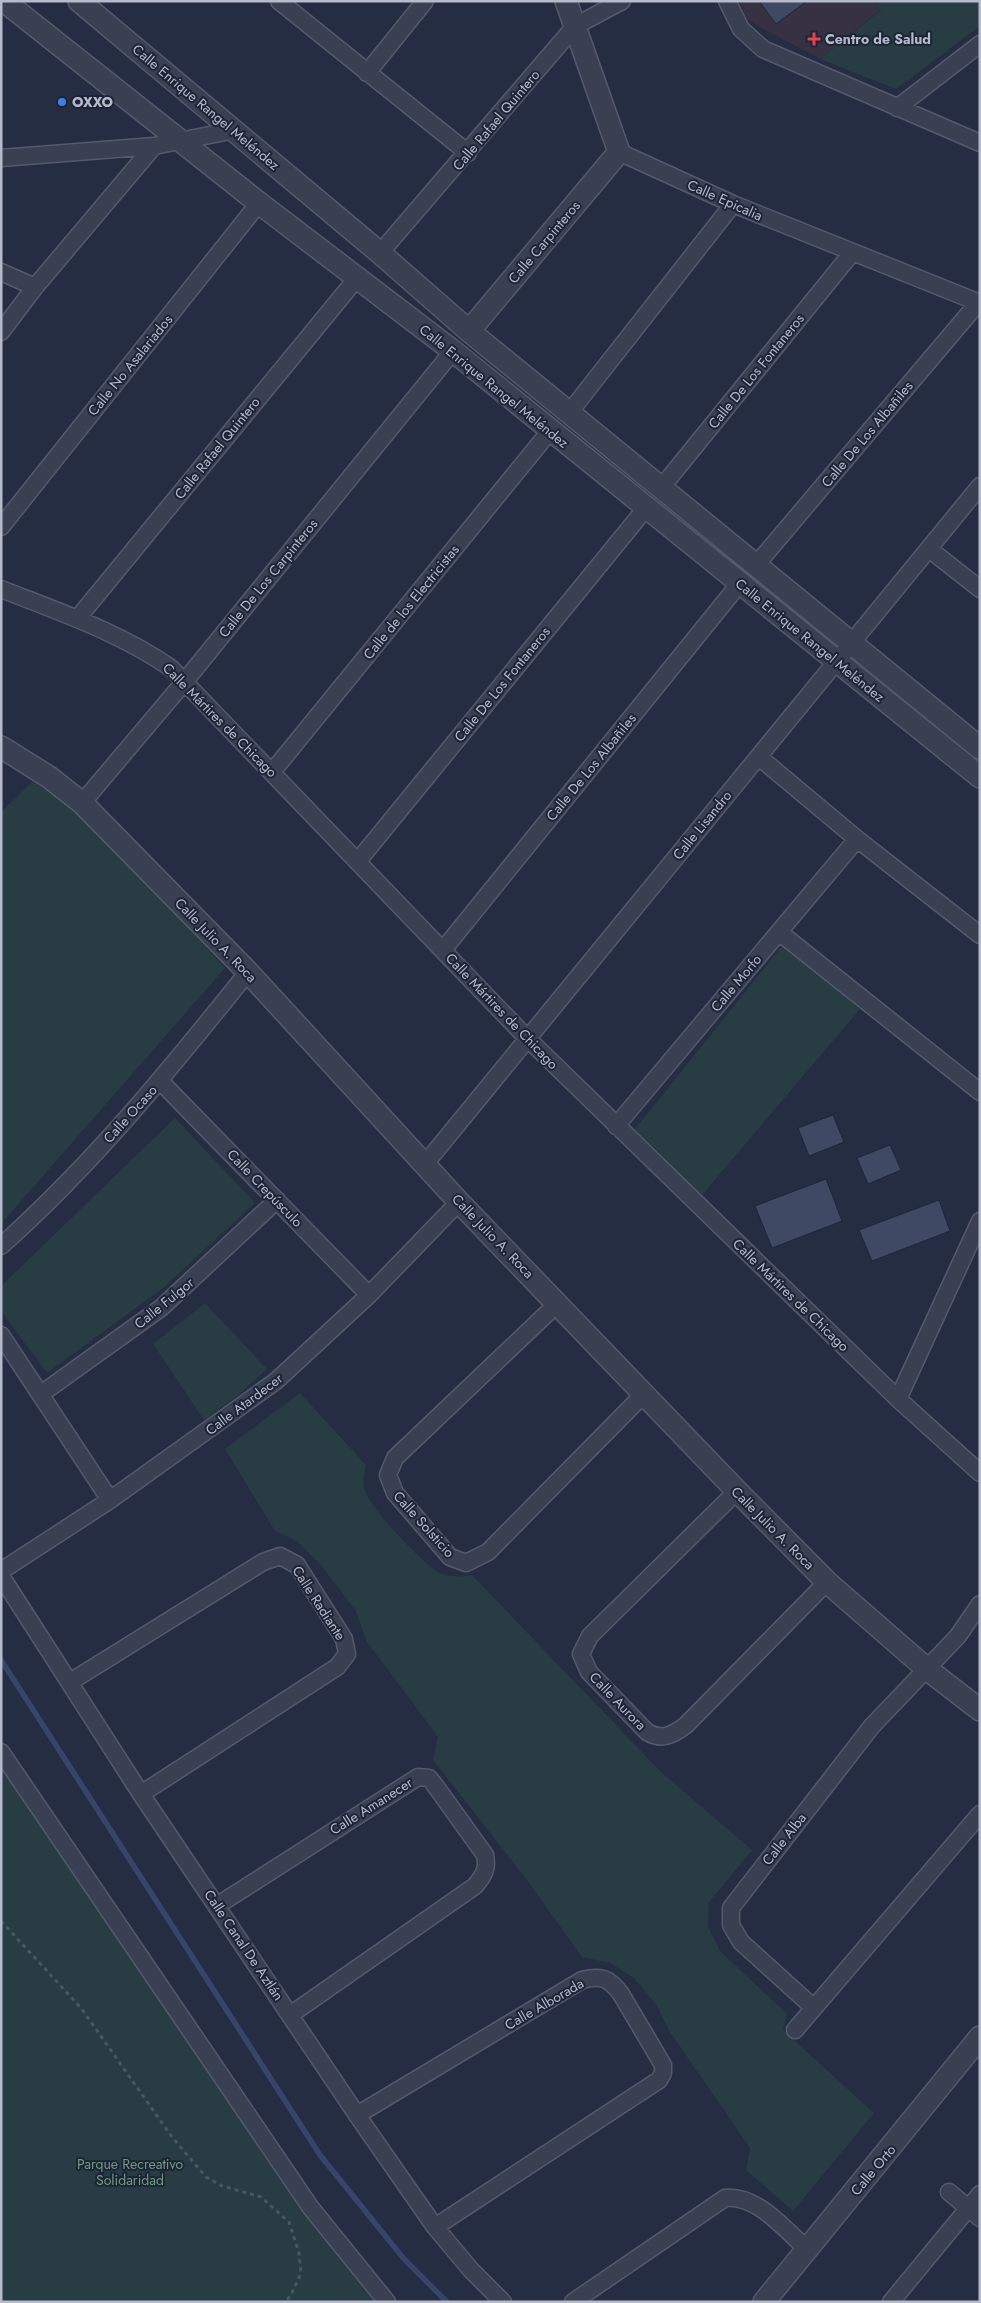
<svg xmlns="http://www.w3.org/2000/svg" width="981" height="2303" font-family="Jost,sans-serif">
<style>
.medical{fill:#363243}
.green{fill:#273c43}
.lines{fill:none;stroke-linecap:round;stroke-linejoin:round}
.stream{stroke:#38456b;stroke-width:5.5}
.building{fill:#404963;stroke:#202639}
.minor-casing{stroke:#545a6c;stroke-width:19}
.tertiary-casing{stroke:#545a6c;stroke-width:24}
.path{stroke:#455960;stroke-width:3;stroke-dasharray:4 4;stroke-linecap:butt}
.minor{stroke:#394052;stroke-width:16}
.tertiary{stroke:#394052;stroke-width:21}
.health-dot{fill:#e0444e;stroke:#1e2437;stroke-width:2}
.shop-dot{fill:#3f7fe0;stroke:#1e2437;stroke-width:2}
.labels{text-anchor:middle;stroke-width:4;stroke-linejoin:round;paint-order:stroke}
.poi-label{font-size:14px;font-weight:bold;fill:#b6bbcc;stroke:#1e2437;text-anchor:start}
.street-label{font-size:14px;fill:#b6bbcc;stroke:#1e2437}
.park-label{font-size:14px;fill:#6c9e7f;stroke:#1e2437}
</style>
<rect width="100%" height="100%" fill="#252d43"/>
<path class="medical" d="M739,1h136l6,8 -61,50 -73,-39z"/>
<path class="green" d="M875,1h105v25l-84,63 -76,-30 61,-49z
M33,781l47,32 145,155 -224,256v-412z
M783,945l77,64 -158,186 -67,-66z
M175,1118l80,85 -92,85 -116,85 -46,-62v-25z
M205,1303l62,66 -30,27 -33,24 -51,-76z
M300,1393l66,72c-1,7 -4,17 -2,23 5,19 54,70 71,82 11,8 24,7 37,5l189,197 91,78 -43,52 -1,24 12,25 67,63 -4,16 91,83 -81,98 -47,-41 4,-22 -80,-116 -15,-29 -21,-25 -24,-15 -28,-6 -55,-77 -94,-120 5,-23 -71,-95 -11,-31 -36,-47 -23,-23 -22,-10 -50,-82z
M1,1757l386,545h-386z"/>
<g class="lines">
<path class="stream" d="M1,1660l319,495 84,104 43,43"/>
</g>
<path class="building" d="M759,1h48l-31,23z
M833,1115l11,27 -35,14 -11,-28z
M890,1145l11,25 -33,14 -11,-26z
M826,1179l16,42 -70,27 -17,-42z
M939,1200l11,31 -78,30 -13,-31z"/>
<g class="lines">
<defs>
<path id="minor" d="M279,1l189,152
M727,1l14,28 22,20 217,94
M367,73l58,-72
M897,108l83,-64
M619,152l114,52 247,99
M1,158l153,-12
M380,253l195,-227 47,-25
M1,272l34,15
M1,332l34,-45 119,-141 81,-16
M569,413l164,-209
M661,488l190,-234
M1,527l258,-324
M929,549l51,40
M756,565l222,-262
M1,589c58,23 118,43 170,79l356,370 371,361 82,74
M77,619l280,-341
M759,757l98,82 123,96
M272,772l278,-341
M82,803l103,-122 268,-330
M358,861l288,-353
M779,932l201,160
M443,950l297,-367
M160,1081l209,214
M616,1126l241,-287
M425,1164l555,-678
M1,1246c93,-83 170,-178 247,-274
M558,1303l-163,155 -7,17 7,18 55,64 16,6 22,-11 156,-158
M1,1335l109,165
M41,1394l120,-86 116,-108
M898,1399l82,-178
M737,1491l-147,145 -9,18 8,18 58,60c15,9 26,3 39,-7l141,-143
M1,1571l109,-71 166,-119 93,-86 90,-93
M1,1576l140,218 216,321 78,112 36,43 32,32
M70,1682l193,-120 17,-6 17,9 47,74 3,15 -10,13 -196,127
M1,1752l310,456 76,94
M218,1905l200,-128 11,1 5,6 51,71c3,14 -1,20 -10,31l-185,129
M814,2008l-73,-66 -10,-17v-17l141,-182 86,-90 22,-32
M795,2030l185,-216
M357,2115l225,-135c19,-5 27,-2 39,14l42,71v8l-4,7 -224,147
M949,2192l31,26
M573,2302l152,-104c33,-3 59,31 82,51
M891,2302l89,-108"/>
<path id="tertiary" d="M4,1l255,202 194,148 527,426
M79,1l301,252 89,78 511,417
M469,331l150,-179 -53,-151
M1,747l48,30 33,26 166,169 211,230 278,289 90,91 100,87 53,41
M764,2302l216,-265"/>
</defs>
<use href="#minor" class="minor-casing"/>
<use href="#tertiary" class="tertiary-casing"/>
<path class="path" d="M1,1921l80,87 91,129 34,40 16,9 39,11 28,25 10,31 2,20 -11,24 -7,5"/>
<use href="#minor" class="minor"/>
<use href="#tertiary" class="tertiary"/>
</g>
<path class="health-dot" d="M811.5 31.5h5v5h5v5h-5v5h-5v-5h-5v-5h5z"/>
<circle class="shop-dot" cx="62" cy="102" r="5"/>
<g class="labels">
<g class="poi-label">
<text x="825" y="44">Centro de Salud</text>
<text x="72" y="107">OXXO</text>
</g>
<g class="street-label">
<text transform="translate(206 107) rotate(40)" y="5">Calle Enrique Rangel Meléndez</text>
<text transform="translate(496 120) rotate(-50)" y="5">Calle Rafael Quintero</text>
<text transform="translate(725 200) rotate(24)" y="5">Calle Epicalia</text>
<text transform="translate(544 242) rotate(-50)" y="5">Calle Carpinteros</text>
<text transform="translate(130 365) rotate(-51)" y="5">Calle No Asalariados</text>
<text transform="translate(756 371) rotate(-51)" y="5">Calle De Los Fontaneros</text>
<text transform="translate(494 386) rotate(39)" y="5">Calle Enrique Rangel Meléndez</text>
<text transform="translate(867 434) rotate(-50)" y="5">Calle De Los Albañiles</text>
<text transform="translate(217 448) rotate(-51)" y="5">Calle Rafael Quintero</text>
<text transform="translate(268 578) rotate(-51)" y="5">Calle De Los Carpinteros</text>
<text transform="translate(411 602) rotate(-51)" y="5">Calle de los Electricistas</text>
<text transform="translate(810 640) rotate(39)" y="5">Calle Enrique Rangel Meléndez</text>
<text transform="translate(502 684) rotate(-51)" y="5">Calle De Los Fontaneros</text>
<text transform="translate(220 720) rotate(45)" y="5">Calle Mártires de Chicago</text>
<text transform="translate(591 767) rotate(-51)" y="5">Calle De Los Albañiles</text>
<text transform="translate(702 825) rotate(-51)" y="5">Calle Lisandro</text>
<text transform="translate(216 940) rotate(46)" y="5">Calle Julio A. Roca</text>
<text transform="translate(736 983) rotate(-50)" y="5">Calle Morfo</text>
<text transform="translate(502 1011) rotate(46)" y="5">Calle Mártires de Chicago</text>
<text transform="translate(130 1114) rotate(-48)" y="5">Calle Ocaso</text>
<text transform="translate(265 1188) rotate(46)" y="5">Calle Crepúsculo</text>
<text transform="translate(493 1236) rotate(46)" y="5">Calle Julio A. Roca</text>
<text transform="translate(791 1295) rotate(44)" y="5">Calle Mártires de Chicago</text>
<text transform="translate(164 1303) rotate(-39)" y="5">Calle Fulgor</text>
<text transform="translate(244 1404) rotate(-37)" y="5">Calle Atardecer</text>
<text transform="translate(424 1524) rotate(48)" y="5">Calle Solsticio</text>
<text transform="translate(773 1528) rotate(45)" y="5">Calle Julio A. Roca</text>
<text transform="translate(319 1603) rotate(57)" y="5">Calle Radiante</text>
<text transform="translate(618 1701) rotate(46)" y="5">Calle Aurora</text>
<text transform="translate(371 1806) rotate(-32)" y="5">Calle Amanecer</text>
<text transform="translate(784 1839) rotate(-52)" y="5">Calle Alba</text>
<text transform="translate(244 1945) rotate(56)" y="5">Calle Canal De Aztlán</text>
<text transform="translate(544 2004) rotate(-30)" y="5">Calle Alborada</text>
<text transform="translate(873 2170) rotate(-50)" y="5">Calle Orto</text>
</g>
<g class="park-label">
<text x="130" y="2169">Parque Recreativo<tspan x="130" dy="16">Solidaridad</tspan></text>
</g>
</g>
<rect width="981" height="2303" fill="none" stroke="#b6bbcc" stroke-width="5"/>
</svg>
